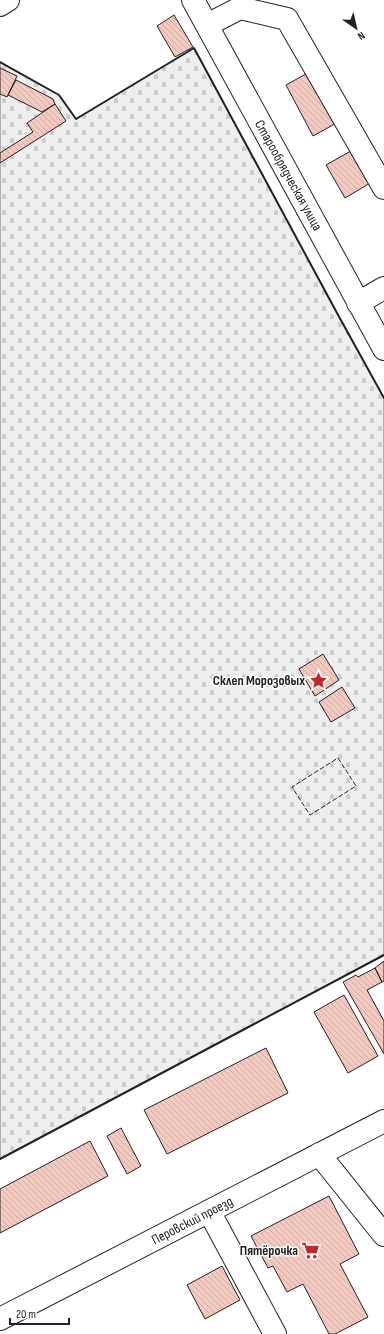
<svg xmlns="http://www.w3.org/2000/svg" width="384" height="1334" font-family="'Sofia Sans Condensed',sans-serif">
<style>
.cemetery{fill:url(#cemetery-stones);stroke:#6f6f6f}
.building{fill:url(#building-back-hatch);stroke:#222}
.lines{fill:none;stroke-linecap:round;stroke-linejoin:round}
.minor-casing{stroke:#222;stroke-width:24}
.minor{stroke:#fff;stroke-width:22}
.fence{stroke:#222;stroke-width:1;stroke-dasharray:5 2;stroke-linecap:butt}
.wall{stroke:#222;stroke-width:2}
.labels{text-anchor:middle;stroke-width:3;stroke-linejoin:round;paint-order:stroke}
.street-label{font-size:14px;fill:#222;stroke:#fff}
.poi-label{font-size:14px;font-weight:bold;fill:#222;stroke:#fff;text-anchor:end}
</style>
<defs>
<pattern id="cemetery-stones" width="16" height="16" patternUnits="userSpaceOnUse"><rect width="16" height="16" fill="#eee"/><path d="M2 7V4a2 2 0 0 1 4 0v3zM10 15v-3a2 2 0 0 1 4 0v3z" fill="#ccc"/></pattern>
<pattern id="building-back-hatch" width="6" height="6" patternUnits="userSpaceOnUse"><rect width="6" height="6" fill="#f3c9c0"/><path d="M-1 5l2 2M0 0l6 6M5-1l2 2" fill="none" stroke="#d0aca5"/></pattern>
</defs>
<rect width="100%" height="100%" fill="#fff"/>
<path class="cemetery" d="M194,48l143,265 47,85v557l-384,204v-1097l59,33 17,24z"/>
<path class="building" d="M174,15l19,32 -18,10 -18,-31z
M0,68l17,8 -10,21 -7,-3z
M313,70l27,51 -27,15 -27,-51z
M16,80l37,19 2,5 -13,8 -34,-17z
M55,104l11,17 -66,42v-10l33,-21 -6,-9z
M358,147l19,32 -32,19 -19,-33z
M323,654l16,26 -24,16 -16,-27z
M342,687l13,21 -24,14 -12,-20z
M384,961v20l-2,1 -7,-14z
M375,968l7,14 -15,8 17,31v33l-41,-72 13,-7 2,2z
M344,995l34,61 -30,17 -34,-61z
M266,1048l22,45 -121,61 -23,-44z
M121,1128l20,38 -14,8 -20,-38z
M90,1141l18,35 -108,57v-44z
M329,1196l30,58 -19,10 28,53 -33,17h-6l-26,-50 -16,8 -14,-26 -5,2 -17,-32z
M222,1266l18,34 -35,19 -18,-34z"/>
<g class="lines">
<defs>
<path id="minor" d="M193,0l191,349
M0,5l8,-5
M207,25l33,-17 47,11 97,169
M358,303l26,-15
M319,1154l65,81
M209,1211l66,123
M0,1319l384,-198"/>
</defs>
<use href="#minor" class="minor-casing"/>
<use href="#minor" class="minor"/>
<path class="fence" d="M338,758l18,28 -46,29 -18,-28z"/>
<path class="wall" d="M0,62l59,33 17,24 118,-71 143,265 47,85
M0,1159l384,-204"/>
</g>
<defs>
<symbol id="sight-bare" viewBox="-9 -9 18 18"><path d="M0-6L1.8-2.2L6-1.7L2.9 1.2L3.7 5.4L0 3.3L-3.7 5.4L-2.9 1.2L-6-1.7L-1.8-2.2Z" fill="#c62828" stroke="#fff" stroke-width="2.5" paint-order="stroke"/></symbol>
<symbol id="supermarket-bare" viewBox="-9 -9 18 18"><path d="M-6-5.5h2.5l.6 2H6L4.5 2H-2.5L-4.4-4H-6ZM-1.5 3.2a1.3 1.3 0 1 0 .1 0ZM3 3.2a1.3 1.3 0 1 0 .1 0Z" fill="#c62828" stroke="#fff" stroke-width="2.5" paint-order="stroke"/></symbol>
</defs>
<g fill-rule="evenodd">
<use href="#sight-bare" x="306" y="668" width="25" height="25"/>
<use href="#supermarket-bare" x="298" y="1238" width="25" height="25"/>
</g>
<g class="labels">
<g class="street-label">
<text transform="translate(289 175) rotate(61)" y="5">Старообрядческая улица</text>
<text transform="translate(192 1220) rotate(-27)" y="5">Перовский проезд</text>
</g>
<g class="poi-label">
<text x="305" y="685">Склеп Морозовых</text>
<text x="298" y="1255">Пятёрочка</text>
</g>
</g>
<g transform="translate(356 28) rotate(146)" stroke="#ffffff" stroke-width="3" paint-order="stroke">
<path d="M0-3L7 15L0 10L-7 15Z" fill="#222222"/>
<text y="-6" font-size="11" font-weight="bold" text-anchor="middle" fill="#222222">N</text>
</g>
<path d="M10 1318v6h59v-6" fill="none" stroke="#222222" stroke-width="2"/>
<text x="16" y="1318" font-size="12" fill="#222222" stroke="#ffffff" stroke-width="3" paint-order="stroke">20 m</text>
</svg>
